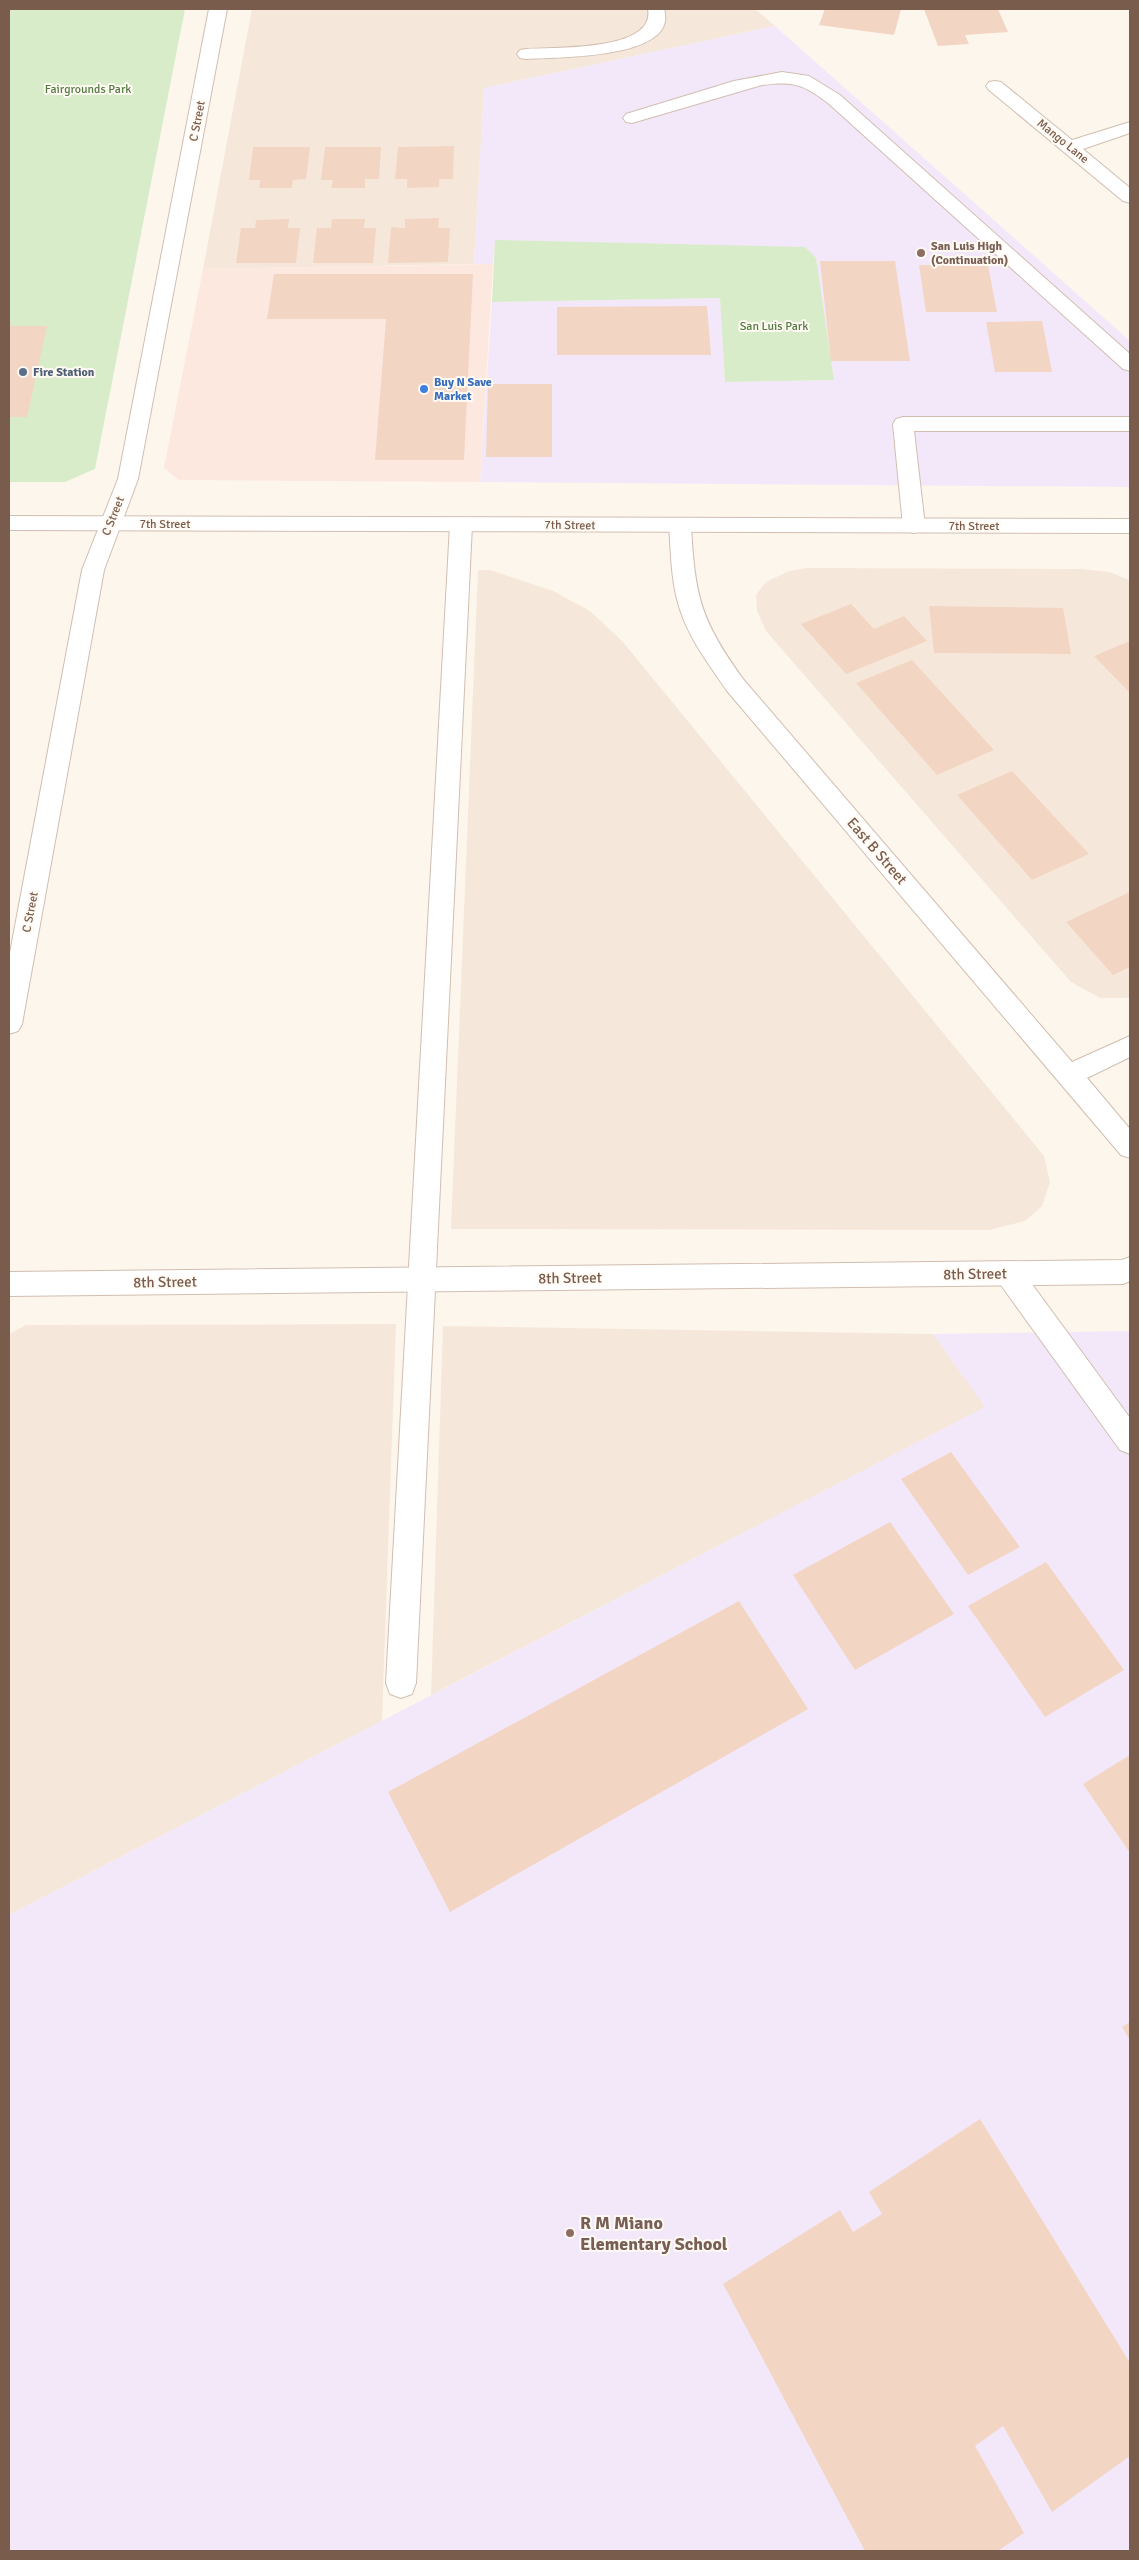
<svg xmlns="http://www.w3.org/2000/svg" width="1139" height="2560" font-family="Signika,sans-serif">
<style>
.residential{fill:#f5e8da}
.commercial{fill:#fde8e0}
.education{fill:#f3e8fa}
.green{fill:#d8ecc9}
.building{fill:#f3d5c3}
.lines{fill:none;stroke-linecap:round;stroke-linejoin:round}
.service-casing{stroke:#d1beb0;stroke-width:2}
.minor-casing{stroke:#d1beb0;stroke-width:2}
.tertiary-casing{stroke:#d1beb0;stroke-width:2}
.service{fill:#fff;fill-rule:evenodd}
.minor{fill:#fff;fill-rule:evenodd}
.tertiary{fill:#fff;fill-rule:evenodd}
.education-dot{fill:#8d6e63;stroke:#fffaf3;stroke-width:2}
.service-dot{fill:#5c6f8a;stroke:#fffaf3;stroke-width:2}
.shop-dot{fill:#3f7fe0;stroke:#fffaf3;stroke-width:2}
.labels{text-anchor:middle;stroke-width:4;stroke-linejoin:round;paint-order:stroke}
.far-park-label{font-size:12px;fill:#537a41;stroke:#fffaf3}
.far-street-label{font-size:12px;fill:#7a5c4d;stroke:#fffaf3}
.far-education-label{font-size:12px;font-weight:bold;fill:#785e54;stroke:#fffaf3;text-anchor:start}
.far-service-label{font-size:12px;font-weight:bold;fill:#4e5e75;stroke:#fffaf3;text-anchor:start}
.far-shop-label{font-size:12px;font-weight:bold;fill:#366cbe;stroke:#fffaf3;text-anchor:start}
.street-label{font-size:15px;fill:#7a5c4d;stroke:#fffaf3}
.near-education-label{font-size:18px;font-weight:bold;fill:#785e54;stroke:#fffaf3;text-anchor:start}
</style>
<rect width="100%" height="100%" fill="#fdf6ec"/>
<path class="residential" d="M252,9h503l20,17 -291,62 -10,176 -271,5z
M807,568l275,1 27,3 21,8v418h-30l-29,-16 -305,-351 -9,-20 -1,-16 10,-13 23,-11z
M478,570h12l63,21 37,20 33,31 421,514 6,26 -8,24 -17,15 -36,9 -538,-1z
M396,1324l-14,397 -373,194v-581l17,-9z
M443,1326l490,8 53,73 -555,288z"/>
<path class="commercial" d="M493,264l-13,218 -301,-2 -15,-12 39,-199z"/>
<path class="education" d="M775,26l355,315v146l-650,-5 12,-180 228,-4 5,84 109,-2 -18,-121 -321,-18 -2,23h-19l10,-176z
M1130,1331v1220h-1121v-636l976,-508 -52,-73z"/>
<path class="green" d="M9,9h176l-90,460 -30,13h-56z
M495,240l310,7 11,11 18,122 -109,2 -5,-84 -228,4z"/>
<path class="building" d="M825,9h76l-7,26 -75,-10z
M924,9h74l10,23 -43,3 4,9 -31,2z
M454,146l-1,33h-14v8l-32,1v-9h-12l3,-32z
M253,147h57l-4,32 -13,1 -1,8h-33l1,-8h-11z
M325,147h56l-2,32h-14v9h-34l2,-8h-12z
M439,218l-1,10h12l-2,34 -60,1 3,-36 14,1v-9z
M289,219l-1,9h12l-4,35h-60l5,-35h14l1,-8z
M332,219h33l-1,9h12l-3,35h-60l4,-35h14z
M820,261h75l15,100h-79z
M919,265h69l9,47h-71z
M274,274h199l-9,186h-89l11,-141h-119z
M707,306l4,49h-154v-48z
M1042,321l10,51h-57l-9,-50z
M9,326h38l-20,91h-18z
M488,384h64v73h-66z
M851,604l23,25 30,-13 23,25 -81,33 -45,-50z
M929,606l134,2 8,46 -137,-1z
M1130,641v52l-36,-37z
M912,660l82,90 -57,25 -81,-92z
M1012,771l77,83 -57,26 -75,-85z
M1130,892v75l-17,8 -47,-53z
M951,1452l69,95 -52,28 -67,-96z
M890,1522l64,92 -99,56 -62,-95z
M1046,1562l78,108 -79,47 -77,-111z
M739,1601l69,108 -358,203 -62,-120z
M1130,1755v98l-47,-69z
M1130,2022v18l-8,-13z
M980,2119l150,244v93l-78,56 -49,-86 -28,20 49,87 -26,18h-133l-142,-267 117,-74 13,22 29,-18 -13,-22z"/>
<g class="lines">
<defs>
<path id="service" d="M648,9h16c16,51 -110,48 -138,50l-6,-1 -3,-4 3,-4 6,-1c27,-2 130,3 122,-40z
M782,72l27,4 31,19 290,259v17l-7,-2 -295,-266c-25,-19 -35,-22 -66,-18l-130,38 -6,-1 -3,-4 3,-4 108,-33z
M903,417h227v14h-216l11,95 -3,5 -8,2 -8,-2 -3,-5 -10,-102 3,-5z
M461,518l8,2 3,5 -56,1158 -4,11 -11,4 -11,-4 -4,-11 64,-1158 3,-5z
M1008,1261l10,4 112,153v36l-10,-4 -122,-169 -4,-8 4,-8z"/>
<path id="minor" d="M209,9h18l-89,470 -34,91 -82,454 -4,7 -9,3v-76l73,-388 36,-91z
M995,81l6,1 71,58 58,-18v11l-47,16 47,39v15l-7,-2 -134,-111 -3,-4 3,-4z
M680,519l8,2 3,5c4,72 10,94 52,153l329,383 58,-26v21l-43,21 43,51v29l-9,-3 -394,-464c-19,-28 -40,-55 -49,-88 -7,-25 -7,-51 -9,-77l3,-5z
M1130,1257v24l-7,3 -1114,12v-24l1113,-12z"/>
<path id="tertiary" d="M9,516l1121,3v14l-1121,-3z"/>
</defs>
<use href="#service" class="service-casing"/>
<use href="#minor" class="minor-casing"/>
<use href="#tertiary" class="tertiary-casing"/>
<use href="#service" class="service"/>
<use href="#minor" class="minor"/>
<use href="#tertiary" class="tertiary"/>
</g>
<g class="education-dot">
<circle cx="921" cy="253" r="5"/>
<circle cx="570" cy="2233" r="5"/>
</g>
<circle class="service-dot" cx="23" cy="372" r="5"/>
<circle class="shop-dot" cx="424" cy="389" r="5"/>
<g class="labels">
<g class="far-park-label">
<text x="88" y="93">Fairgrounds Park</text>
<text x="774" y="330">San Luis Park</text>
</g>
<g class="far-street-label">
<text transform="translate(197 121) rotate(-79)" y="4">C Street</text>
<text transform="translate(1063 141) rotate(39)" y="4">Mango Lane</text>
<text transform="translate(113 516) rotate(-68)" y="4">C Street</text>
<text x="165" y="528">7th Street</text>
<text transform="translate(570 525) rotate(1)" y="4">7th Street</text>
<text x="974" y="530">7th Street</text>
<text transform="translate(30 912) rotate(-79)" y="4">C Street</text>
</g>
<g class="far-education-label">
<text x="931" y="250">San Luis High<tspan x="931" dy="14">(Continuation)</tspan></text>
</g>
<g class="far-service-label">
<text x="33" y="376">Fire Station</text>
</g>
<g class="far-shop-label">
<text x="434" y="386">Buy N Save<tspan x="434" dy="14">Market</tspan></text>
</g>
<g class="street-label">
<text transform="translate(877 851) rotate(49)" y="5">East B Street</text>
<text transform="translate(975 1274) rotate(-1)" y="5">8th Street</text>
<text transform="translate(570 1278) rotate(-1)" y="5">8th Street</text>
<text transform="translate(165 1282) rotate(-1)" y="5">8th Street</text>
</g>
<g class="near-education-label">
<text x="580" y="2229">R M Miano<tspan x="580" dy="21">Elementary School</tspan></text>
</g>
</g>
<rect width="1139" height="2560" fill="none" stroke="#7a5c4d" stroke-width="20"/>
</svg>
